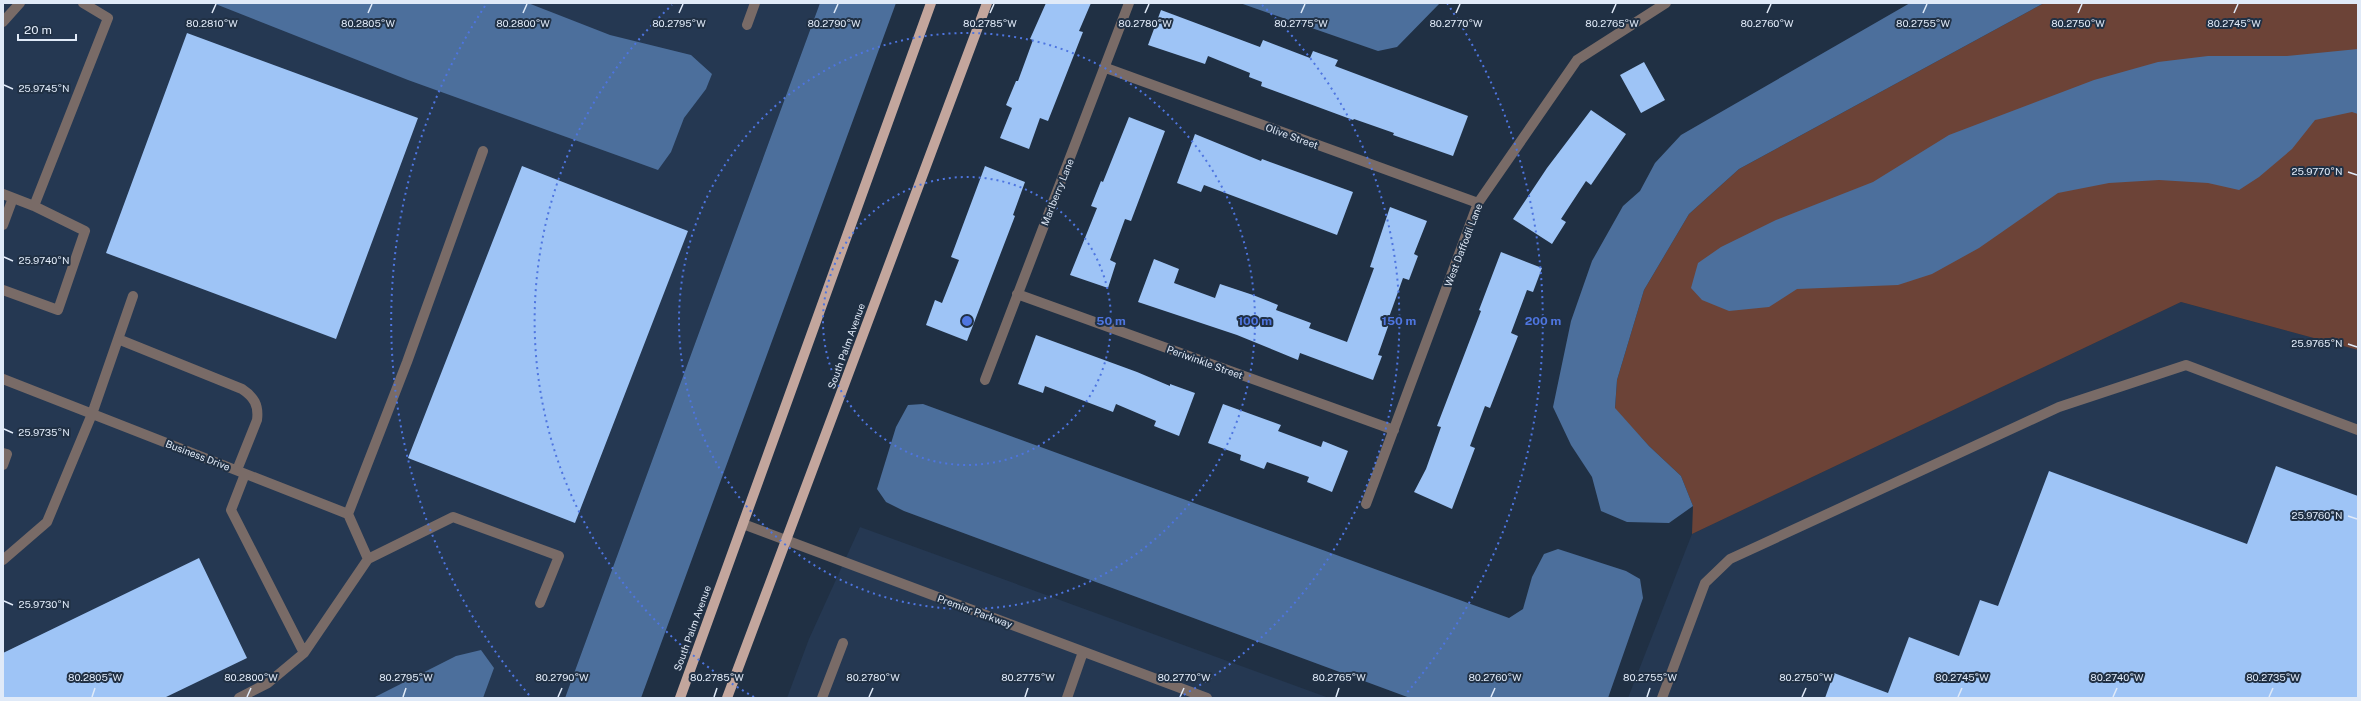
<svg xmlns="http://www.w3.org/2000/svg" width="2361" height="701" font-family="'Public Sans',sans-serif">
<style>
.built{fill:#253852}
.green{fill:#6c4337}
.water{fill:#4c6f9c}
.building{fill:#9ec4f6}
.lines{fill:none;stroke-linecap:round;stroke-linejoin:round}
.minor{stroke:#796b67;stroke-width:10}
.major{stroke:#c3a69d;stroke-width:10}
.ticks{fill:none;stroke:#e0eaf8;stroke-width:1.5}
.ring{fill:none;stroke:#4e75e0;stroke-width:2;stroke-dasharray:2 4}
.labels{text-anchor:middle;stroke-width:4;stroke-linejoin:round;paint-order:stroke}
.street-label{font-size:10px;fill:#e0eaf8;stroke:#203044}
.ticks-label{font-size:10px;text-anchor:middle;fill:#e0eaf8;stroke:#203044;stroke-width:4;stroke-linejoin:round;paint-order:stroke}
.centre{fill:#4e75e0;stroke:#203044;stroke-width:2}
.ring-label{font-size:12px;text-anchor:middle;font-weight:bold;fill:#4e75e0;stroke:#203044;stroke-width:4;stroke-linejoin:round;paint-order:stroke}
</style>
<rect width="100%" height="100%" fill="#203044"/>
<path class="built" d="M3,3h817l-255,695h-562z
M2181,302l177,48v348h-730l64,-164z
M860,527l469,171h-542l22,-59z"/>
<path class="green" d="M2044,3h314v347l-177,-48 -489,232 1,-28 -12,-30 -32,-30 -34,-37 2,-29 27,-90 45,-76 50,-45z"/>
<path class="water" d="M213,3h315l82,32 81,20 21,19 -6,15 -22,29 -13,34 -13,18 -250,-90z
M820,3h76l-255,695h-76z
M1240,3h200l-43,44 -19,4z
M1910,3h134l-305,166 -50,45 -45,76 -27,90 -2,28 34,38 32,30 12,30 -24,17 -42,-1 -26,-11 -9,-34 -21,-32 -18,-38 18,-86 21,-60 31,-55 17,-15 15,-28 26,-28z
M2358,49v65l-6,-2 -37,8 -23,29 -33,28 -20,13 -31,-7 -49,-3 -50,3 -51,10 -79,55 -47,26 -34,11 -101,4 -28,18 -40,4 -27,-11 -11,-12 7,-25 23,-16 55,-27 97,-38 76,-47 145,-55 64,-18 50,-6h79z
M923,404l586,214 14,-9 9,-32 12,-23 14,-5 68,22 14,8 3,19 -35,100h-198l-506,-187 -18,-9 -9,-13 19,-62 12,-22z
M481,650l13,18 -11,30h-110l83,-42z"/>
<path class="building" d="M1046,3h45l-12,28 4,1 -35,89 -8,-3 -11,31 -29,-11 12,-30 -6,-3 10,-24h2l15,-41 -3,-1z
M1161,10l99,37 3,-7 47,18 3,-7 25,9 -3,6 133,50 -15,40 -60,-21 1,-2 -40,-14 -1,1 -92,-34 1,-4 -13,-5 1,-4 -42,-17 -3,8 -57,-19z
M187,33l231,85 -82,221 -230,-86z
M1644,62l21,38 -24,13 -21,-38z
M1591,110l35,24 -35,51 -5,-4 -25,38 5,3 -14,22 -39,-25 34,-51z
M1129,117l36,14 -34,90 -6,-2 -15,41 6,3 -8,25 -38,-13 27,-67 -6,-2 10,-25 2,1z
M1195,134l66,27 1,-2 91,33 -16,43 -133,-50 -3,7 -24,-9z
M522,166l166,65 -113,292 -167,-65z
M985,166l40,16 -12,33 2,1 -48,125 -41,-16 9,-25 7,3 17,-43 -8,-3z
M1390,207l37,14 -13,33 4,2 -9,24 -6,-2 -15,42 2,1 -12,34 4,1 -9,24 -73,-27 -2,7 -61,-25 -99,-33 16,-43 25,10 -5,14 41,15 5,-14 33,11 25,10 -2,5 35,13 -2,5 38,14 27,-74 -4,-1z
M1501,252l41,16 -9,24 -6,-2 -16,43 7,3 -28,72 -5,-2 -15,40 5,2 -23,61 -38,-17 12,-23 15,-42 -4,-1 44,-115 -2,-1z
M1036,335l101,37 33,14v-2l25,9 -16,43 -25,-10 2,-5 -40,-17 -3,8 -68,-26 -2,7 -25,-9z
M1223,404l58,21 -3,6 43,16 2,-6 25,10 -16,41 -25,-10 2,-5 -42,-15 -3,7 -24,-9 1,-5 -33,-12z
M2276,466l82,30v202h-533l9,-25 54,20 21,-56 50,19 21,-56 18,6 51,-135 198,73z
M199,558l48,100 -83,40h-161v-45z"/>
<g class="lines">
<path class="minor" d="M3,22l17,-19
M747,25l8,-22
M1106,68l372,135
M3,194l31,12 51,25 -27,79 -55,-20
M34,206l74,-188 -25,-15
M3,225l10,-27
M1017,294l377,136
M118,339l124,50c12,8 17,16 15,31l-20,50
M3,379l345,135 20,45
M985,380l144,-377
M3,453l4,1 -4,11
M245,474l-14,36 73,143
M1366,504l112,-301 99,-143 89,-57
M348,514l59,-152 76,-211
M743,524l464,174
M3,560l44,-38 45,-108 41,-118
M239,698l29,-15 36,-30 64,-94 85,-42 106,39 -19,47
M822,698l21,-55
M1067,698l16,-46
M1662,698l43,-115 25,-24 329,-152 127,-42 172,65"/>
<path class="major" d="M680,698l251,-695
M727,698l260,-695"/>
</g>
<path class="ticks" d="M212,13l4,-9M368,13l4,-9M523,13l4,-9M679,13l4,-9M834,13l4,-9M990,13l4,-9M1145,13l4,-9M1301,13l4,-9M1456,13l4,-9M1612,13l4,-9M1767,13l4,-9M1923,13l4,-9M2078,13l4,-9M2234,13l4,-9M4,85l9,4M2348,172l9,3M4,257l9,4M2348,344l9,3M4,429l9,4M2348,516l9,3M4,601l9,4M92,697l3,-9M247,697l4,-9M403,697l3,-9M558,697l4,-9M714,697l3,-9M869,697l4,-9M1025,697l3,-9M1180,697l4,-9M1336,697l3,-9M1491,697l4,-9M1647,697l3,-9M1802,697l4,-9M1958,697l4,-9M2113,697l4,-9M2269,697l4,-9"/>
<g class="ring">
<circle cx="967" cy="321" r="144"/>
<circle cx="967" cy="321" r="288"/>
<path d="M754 697A432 432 0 0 1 672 5M1262 5A432 432 0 0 1 1180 697"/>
<path d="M529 695A576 576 0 0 1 487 3M1447 3A576 576 0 0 1 1405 695"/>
</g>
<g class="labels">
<g class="street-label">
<text transform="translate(1292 136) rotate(20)" y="4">Olive Street</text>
<text transform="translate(1057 192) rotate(-68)" y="4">Marlberry Lane</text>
<text transform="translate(1463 245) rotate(-69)" y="4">West Daffodil Lane</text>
<text transform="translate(846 346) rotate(-70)" y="4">South Palm Avenue</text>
<text transform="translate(1205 362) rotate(20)" y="4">Periwinkle Street</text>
<text transform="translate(198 455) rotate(21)" y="4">Business Drive</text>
<text transform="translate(975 611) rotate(20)" y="4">Premier Parkway</text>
<text transform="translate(692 628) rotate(-70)" y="4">South Palm Avenue</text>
</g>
</g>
<g class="ticks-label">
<text x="212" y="27">80.2810°W</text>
<text x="368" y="27">80.2805°W</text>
<text x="523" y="27">80.2800°W</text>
<text x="679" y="27">80.2795°W</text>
<text x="834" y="27">80.2790°W</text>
<text x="990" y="27">80.2785°W</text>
<text x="1145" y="27">80.2780°W</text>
<text x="1301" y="27">80.2775°W</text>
<text x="1456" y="27">80.2770°W</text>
<text x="1612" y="27">80.2765°W</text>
<text x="1767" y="27">80.2760°W</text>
<text x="1923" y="27">80.2755°W</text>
<text x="2078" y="27">80.2750°W</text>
<text x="2234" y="27">80.2745°W</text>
<text x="44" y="92">25.9745°N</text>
<text x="2317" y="175">25.9770°N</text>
<text x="44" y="264">25.9740°N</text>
<text x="2317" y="347">25.9765°N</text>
<text x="44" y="436">25.9735°N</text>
<text x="2317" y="519">25.9760°N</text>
<text x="44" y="608">25.9730°N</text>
<text x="95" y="681">80.2805°W</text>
<text x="251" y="681">80.2800°W</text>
<text x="406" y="681">80.2795°W</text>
<text x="562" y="681">80.2790°W</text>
<text x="717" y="681">80.2785°W</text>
<text x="873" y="681">80.2780°W</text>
<text x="1028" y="681">80.2775°W</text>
<text x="1184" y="681">80.2770°W</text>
<text x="1339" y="681">80.2765°W</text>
<text x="1495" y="681">80.2760°W</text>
<text x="1650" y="681">80.2755°W</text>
<text x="1806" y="681">80.2750°W</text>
<text x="1962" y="681">80.2745°W</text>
<text x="2117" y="681">80.2740°W</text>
<text x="2273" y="681">80.2735°W</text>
</g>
<circle cx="967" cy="321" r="6" class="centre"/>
<g class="ring-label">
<text x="1111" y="325">50 m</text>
<text x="1255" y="325">100 m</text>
<text x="1399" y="325">150 m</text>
<text x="1543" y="325">200 m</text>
</g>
<rect width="2361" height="701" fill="none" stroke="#e0eaf8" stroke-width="8"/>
<path d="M18 34v6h58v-6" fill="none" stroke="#e0eaf8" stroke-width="2"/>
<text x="24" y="34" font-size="12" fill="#e0eaf8" stroke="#203044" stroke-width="3" paint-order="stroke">20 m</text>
</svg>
